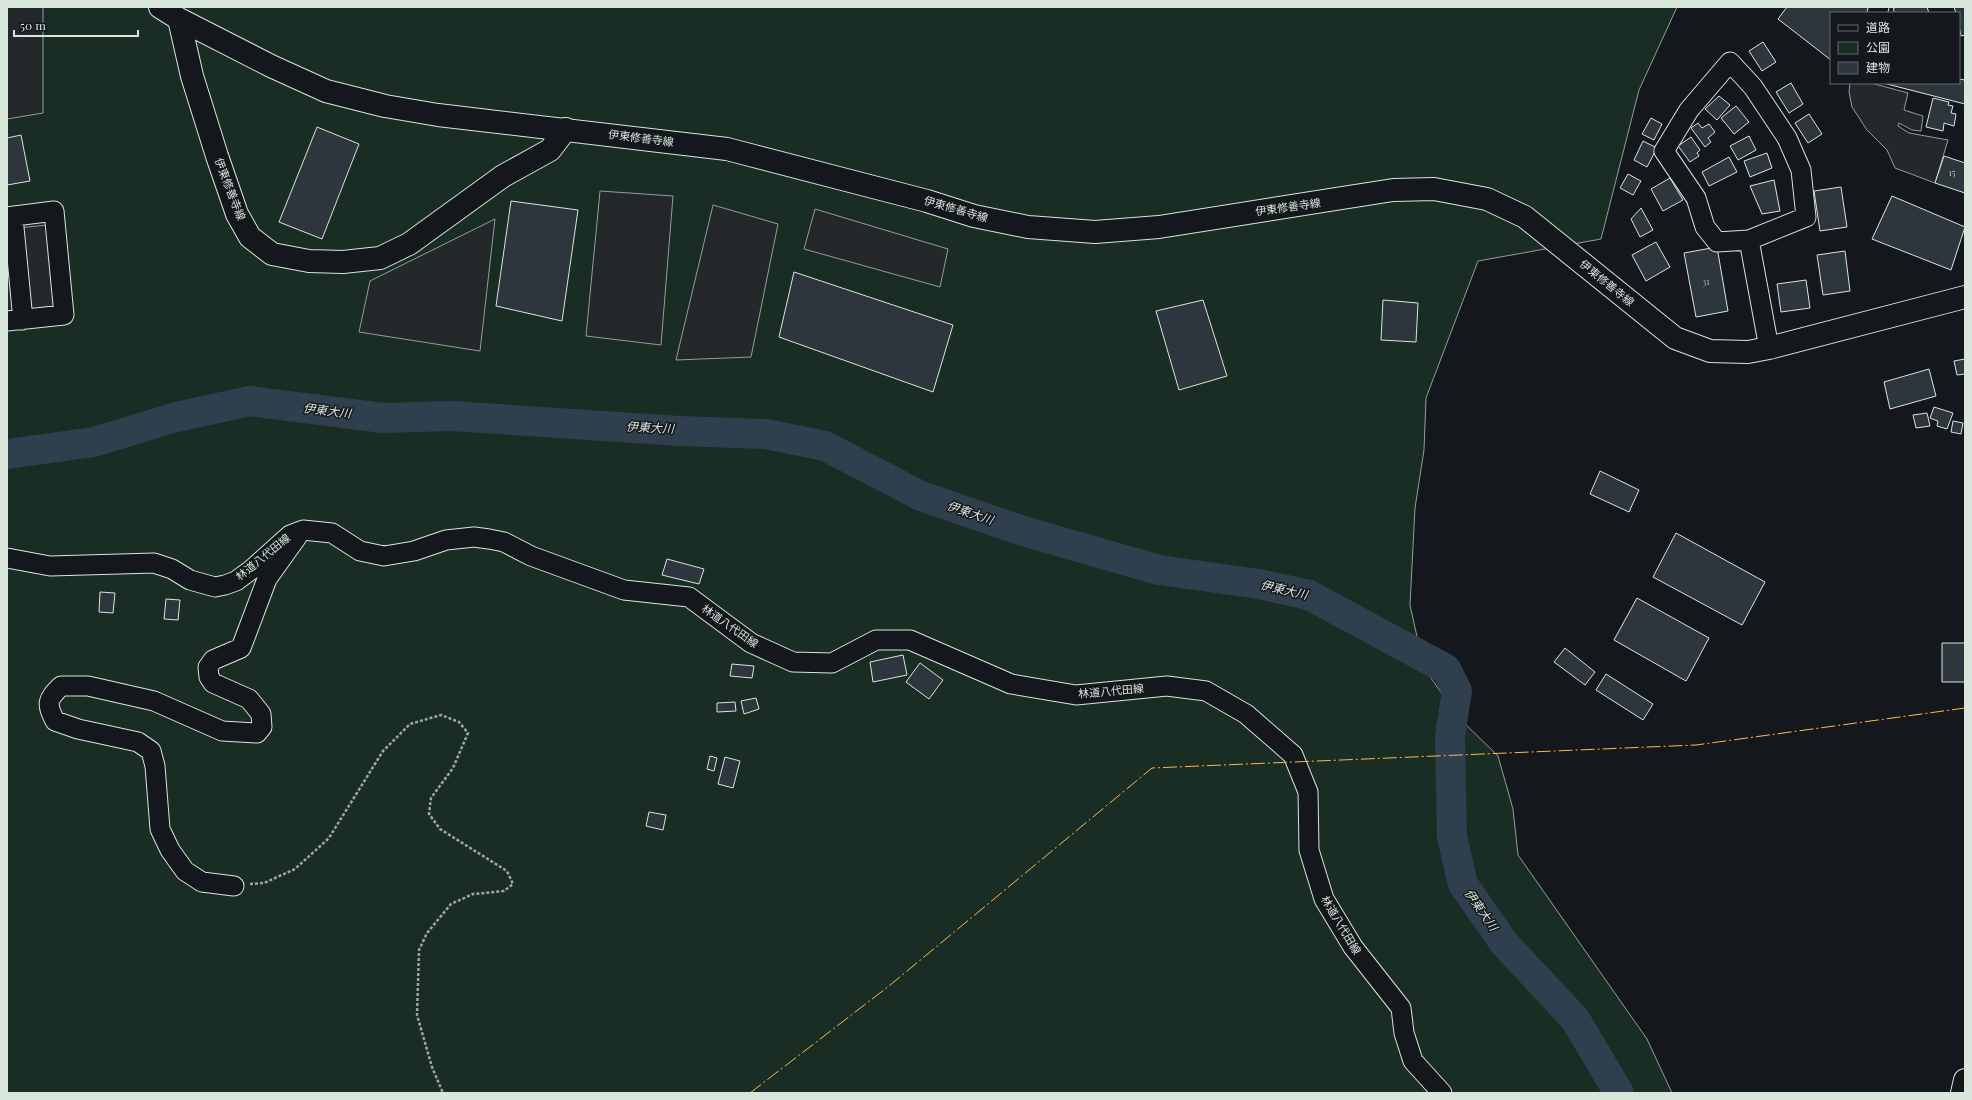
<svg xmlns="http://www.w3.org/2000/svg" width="1972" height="1100" font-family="'Playfair Display','Noto Sans JP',serif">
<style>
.green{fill:#1a2d24;stroke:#939e99}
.parking{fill:#24282b;stroke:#939e99}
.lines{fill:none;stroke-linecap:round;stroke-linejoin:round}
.river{stroke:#2f3f4d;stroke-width:30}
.building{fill:#2c363c;stroke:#d8e6dc}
.minor-casing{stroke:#d8e6dc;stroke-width:21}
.major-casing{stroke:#d8e6dc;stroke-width:24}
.path{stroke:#9da8a2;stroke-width:2.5;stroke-dasharray:3 2;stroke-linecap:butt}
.minor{stroke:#14181c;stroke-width:19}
.major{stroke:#14181c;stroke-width:22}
.power{stroke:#ffb74d;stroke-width:1;stroke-dasharray:14 3 2 3;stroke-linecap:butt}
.labels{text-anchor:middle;stroke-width:3;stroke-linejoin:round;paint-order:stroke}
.number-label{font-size:9px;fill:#adbab4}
.street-label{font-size:11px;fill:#d8e6dc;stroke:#14181c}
.water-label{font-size:12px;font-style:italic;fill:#d8e6dc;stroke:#14181c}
</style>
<rect width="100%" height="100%" fill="#14181c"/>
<path class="green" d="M7,7h1670l-38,83 -38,149 -123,22 -52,137 -2,52 -9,58 -5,97 14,63 35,50 39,38 15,53 5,46 129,184 25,54h-1665z"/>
<path class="parking" d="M7,7h36v106l-36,6z
M1850,83h21l37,10 -4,17 19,6 -2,15 -9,-1 -13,-7 -1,3 11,7 39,7 -13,43 -40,-15 -8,-18 -20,-20 -15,-23 -3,-15z
M600,191l73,5 -12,149 -75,-9z
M713,205l65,19 -27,133 -75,3z
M815,209l133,40 -8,38 -136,-38z
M495,219l-15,132 -121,-19 11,-51z
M58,224l10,97 -61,6v-98z"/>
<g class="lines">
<path class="river" d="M7,454l87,-12 82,-25 74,-16 133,17 69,-2 228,15 86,3 59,12 96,50 102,35 136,39 100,14 50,11 137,74 11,22 -7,44 2,102 11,47 41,59 71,76 44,74"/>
</g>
<path class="building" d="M1787,7h86l-5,6h-37v47l-53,-41z
M1896,7h31l2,6h-34l-2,-4z
M1954,7h11v28l-4,1 -2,-10v-13h-3z
M1763,42l13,20 -14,9 -13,-20z
M1959,79l6,1v24l-82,-21h76z
M1791,83l12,21 -14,9 -13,-21z
M1719,96l11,9 -13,15 -12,-11z
M1933,98l16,4 -1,3 5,1 -2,7 5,1 -2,12 -10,-3 -1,8 -17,-4z
M1736,106l13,16 -15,12 -13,-16z
M1809,114l13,20 -14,9 -13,-20z
M1651,118l11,6 -8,16 -12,-6z
M1698,123l4,5 7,-4 6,8 -7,6 3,4 -6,5 -14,-19z
M317,127l42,17 -37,95 -43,-17z
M21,135l9,46 -23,4v-47z
M1749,136l7,14 -18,10 -8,-14z
M1691,137l9,13 -3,3 2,3 -9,6 -12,-16z
M1643,141l14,7 -10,19 -13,-7z
M1767,153l5,15 -22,9 -6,-16z
M1944,156l21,7v30l-30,-10z
M1729,157l8,15 -28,14 -7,-14z
M1628,174l13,7 -8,14 -13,-7z
M1670,178l13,22 -20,11 -12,-22z
M1774,180l6,31 -18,3 -12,-28z
M1841,187l6,40 -27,4 -6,-40z
M1892,196l73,31 -14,43 -79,-31z
M511,201l67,9 -16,111 -66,-15z
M1641,208l12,22 -13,7 -9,-18z
M1656,242l14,25 -24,14 -14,-26z
M1717,247l11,64 -32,6 -12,-64z
M1845,251l5,40 -27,4 -6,-40z
M794,272l159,53 -20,67 -154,-55z
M1806,280l4,28 -29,4 -4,-28z
M1203,300l24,76 -48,14 -23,-79z
M1383,300l35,3 -2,39 -35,-2z
M1965,359v15l-8,1 -3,-14z
M1929,369l7,27 -46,13 -6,-27z
M1934,407l19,6 -6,16 -10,-3 1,-5 -8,-3z
M1927,413l3,13 -14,2 -3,-13z
M1953,421l10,2 -2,11 -10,-2z
M1600,471l39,19 -10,22 -39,-18z
M1676,533l89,49 -23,43 -89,-48z
M667,559l37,10 -5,15 -37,-9z
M100,592l15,1 -2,20 -14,-1z
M1637,598l72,40 -23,43 -72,-41z
M166,599l14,1 -2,20 -14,-1z
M1942,643h23v39h-23z
M1565,648l30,24 -10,13 -31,-23z
M903,655l4,20 -34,7 -3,-20z
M920,663l23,17 -14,19 -23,-17z
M732,664l22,2 -2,12 -22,-2z
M1606,674l47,30 -10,16 -47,-30z
M756,698l3,11 -15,5 -3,-13z
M735,702l1,9 -19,1v-9z
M710,756l7,2 -3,13 -7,-2z
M725,757l15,4 -7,27 -15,-4z
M649,812l17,3 -3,15 -17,-4z"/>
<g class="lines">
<defs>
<path id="minor" d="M1877,13l2,-6
M7,217l47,-6 10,104 -57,6
M13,217l10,103
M1749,240l57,-23 -5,-47 -14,-32 -34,-51 -23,-25 -41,48 -25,41 32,47 9,29 12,15 32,-2 20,108
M7,558l43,8 104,-3 18,6 18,11 25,7 10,-2 11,-4 15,-11 39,-35 13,-5 29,3 28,18 24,5 30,-5 32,-11 28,-3 15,2 15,3 27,14 93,34 65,7 62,46 42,19 39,1 44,-23h34l101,44 65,11 91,-9 39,5 40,23 47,41 15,37 1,58 15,49 29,48 48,61 3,25 9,28 29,32
M234,886l-32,-4 -17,-11 -15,-21 -10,-21 -5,-63 -4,-15 -13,-9 -60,-13 -23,-8c-9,-18 -8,-21 6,-35h27l66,15 68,30 35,2 5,-6 -1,-13 -12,-15 -36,-16 -4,-6 -1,-10 5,-7 28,-12 26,-69 30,-42"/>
<path id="major" d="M160,7l19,12 92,47 55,25 59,15 53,9 289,34 200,52 47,15 54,11 67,5 64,-5 234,-37 41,-1 53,10 38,18 150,121 35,13 38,1 21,-4 196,-51
M179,19l13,57 25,80 20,58 13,23 22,17 37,7 34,1 37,-4 29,-14 94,-68 47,-26 16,-21
M1962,1093l3,-13"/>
</defs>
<use href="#minor" class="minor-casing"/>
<use href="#major" class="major-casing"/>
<path class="path" d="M250,884l14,-1 31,-14 34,-31 54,-87 27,-27 31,-9 18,7 9,11 -15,35 -22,30 -2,16 11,15 67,42 6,13 -9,7 -31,3 -22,10 -24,29 -8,17 -2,65 15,52 11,26"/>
<use href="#minor" class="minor"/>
<use href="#major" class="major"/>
<path class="power" d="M750,1093l139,-107 263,-218 544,-23 269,-37"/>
</g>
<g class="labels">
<g class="number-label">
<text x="1952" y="176">15</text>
<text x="1706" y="285">31</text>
</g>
<g class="street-label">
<text transform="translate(641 138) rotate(7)" y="4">伊東修善寺線</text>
<text transform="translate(230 189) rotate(69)" y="4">伊東修善寺線</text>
<text transform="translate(1288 207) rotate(-8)" y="4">伊東修善寺線</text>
<text transform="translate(956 209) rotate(16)" y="4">伊東修善寺線</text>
<text transform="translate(1607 283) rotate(39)" y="4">伊東修善寺線</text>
<text transform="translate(263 557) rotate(-39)" y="4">林道八代田線</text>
<text transform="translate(730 626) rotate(35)" y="4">林道八代田線</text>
<text transform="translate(1111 691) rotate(-5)" y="4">林道八代田線</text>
<text transform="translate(1341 925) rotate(59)" y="4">林道八代田線</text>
</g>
<g class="water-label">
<text transform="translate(327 411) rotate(7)" y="4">伊東大川</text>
<text transform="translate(650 428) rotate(3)" y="4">伊東大川</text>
<text transform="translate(970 513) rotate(19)" y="4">伊東大川</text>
<text transform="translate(1284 590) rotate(13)" y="4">伊東大川</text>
<text transform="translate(1481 910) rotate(55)" y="4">伊東大川</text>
</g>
</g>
<rect width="1972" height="1100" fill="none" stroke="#d8e6dc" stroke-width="16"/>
<rect x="1830" y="12" width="130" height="72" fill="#14181c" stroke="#626a69"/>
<rect x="1838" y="25" width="20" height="6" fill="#14181c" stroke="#626a69"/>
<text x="1866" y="32" font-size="12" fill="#d8e6dc">道路</text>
<rect x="1838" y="42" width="20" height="12" fill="#1a2d24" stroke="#626a69"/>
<text x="1866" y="52" font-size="12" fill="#d8e6dc">公園</text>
<rect x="1838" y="62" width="20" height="12" fill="#2c363c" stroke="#626a69"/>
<text x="1866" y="72" font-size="12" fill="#d8e6dc">建物</text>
<path d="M14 30v6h124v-6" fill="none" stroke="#d8e6dc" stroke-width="2"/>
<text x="20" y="30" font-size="12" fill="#d8e6dc" stroke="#14181c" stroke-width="3" paint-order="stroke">50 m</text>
</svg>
